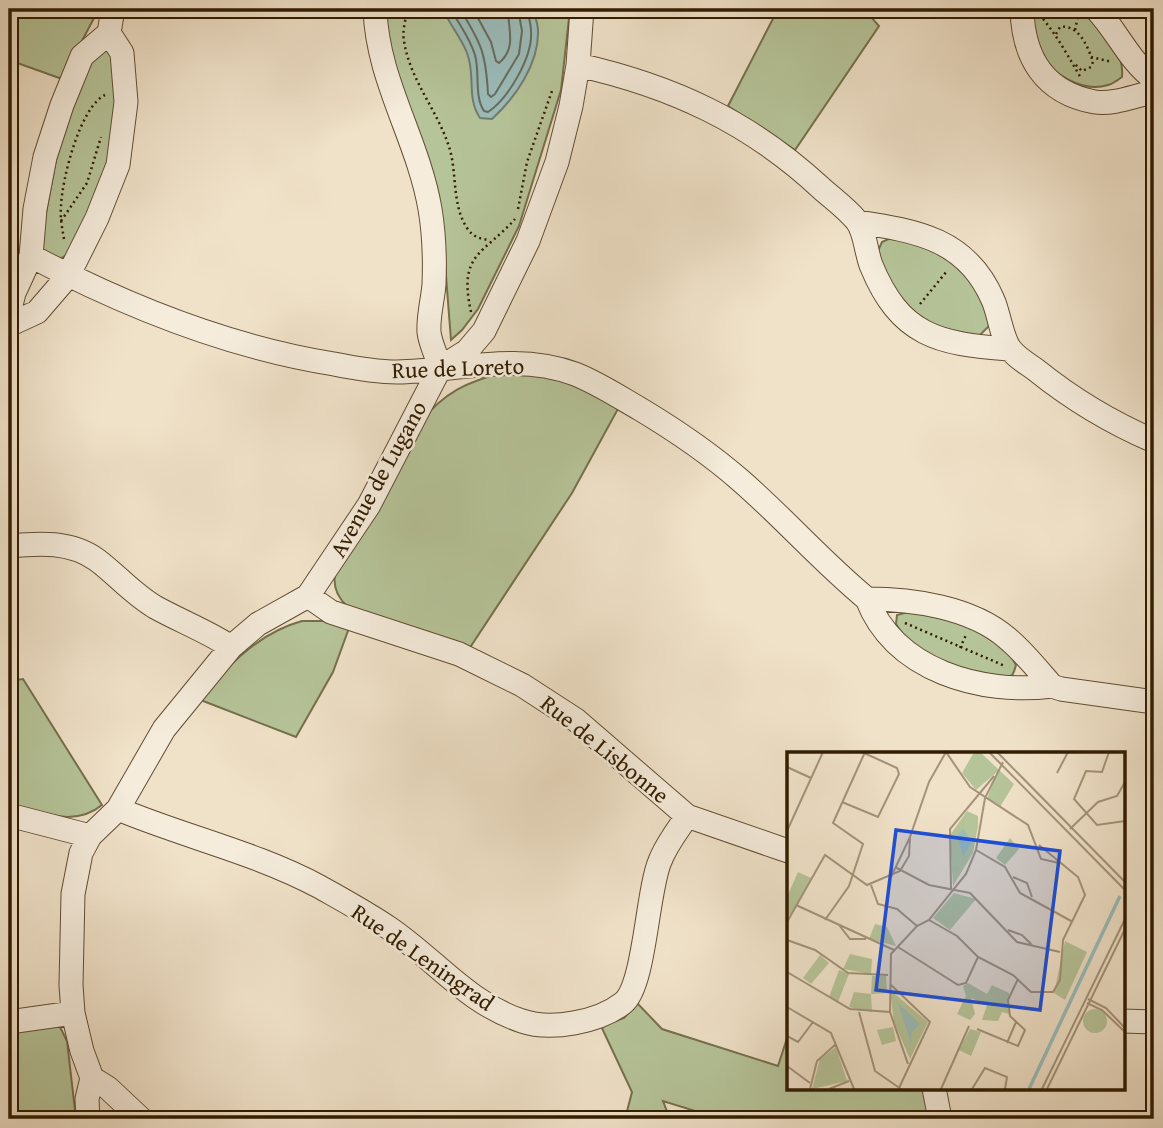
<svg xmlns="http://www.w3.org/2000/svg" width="1163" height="1128" font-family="'Gentium Book Plus',serif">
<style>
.green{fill:#b6c499;stroke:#74704c;stroke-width:2}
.water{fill:#9bbdbb;stroke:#717d70;stroke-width:2}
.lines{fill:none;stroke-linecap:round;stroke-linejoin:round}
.shore{stroke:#666c5e;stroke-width:2}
.minor-casing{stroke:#614e32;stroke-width:25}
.path{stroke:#311c00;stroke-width:2.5;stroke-dasharray:2 3.5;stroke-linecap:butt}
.minor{stroke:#f5ecdc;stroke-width:23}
.labels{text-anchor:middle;stroke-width:5;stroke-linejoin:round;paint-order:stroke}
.street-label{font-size:23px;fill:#311c00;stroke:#f5ecdc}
.inset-river{fill:none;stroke:#9bbdbb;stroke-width:3.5}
.inset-road{fill:none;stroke:#a49379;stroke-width:2}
.view{fill:#1d4ed8;fill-opacity:0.15;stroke:#1d4ed8;stroke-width:3.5}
.inset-edge{fill:none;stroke:#311c00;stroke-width:3.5}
</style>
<rect width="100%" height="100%" fill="#f0e2c9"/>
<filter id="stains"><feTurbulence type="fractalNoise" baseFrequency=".00286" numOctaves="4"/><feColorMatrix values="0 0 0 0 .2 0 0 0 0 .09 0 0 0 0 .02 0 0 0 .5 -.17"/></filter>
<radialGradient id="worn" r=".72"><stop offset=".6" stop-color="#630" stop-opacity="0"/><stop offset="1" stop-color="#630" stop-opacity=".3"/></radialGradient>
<path class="green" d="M9,9h59l26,9 -32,61 -53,-19z
M382,9h188l-9,81 -42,136 -41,83 -16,21 -11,10 -8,-102 -44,-153z
M778,9h86l15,17 -84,124 -67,-44z
M1032,9h48c20,18 45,39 42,68 -4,3 -10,7 -14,8 -25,8 -58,-11 -69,-33 -6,-13 -6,-29 -7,-43z
M106,49l9,4 3,62 -15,70 -35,69 -8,5 -15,-6 -5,-8 22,-117 32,-72z
M893,237l52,18 20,18 20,30 4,23 -11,11 -50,-13 -31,-27 -20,-44 5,-11z
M505,372c50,0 72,12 114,35l-47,86 -103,156 -122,-43c-11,-10 -15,-22 -11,-37l83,-146c26,-31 47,-41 86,-51z
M908,612c37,6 89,16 108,53 -1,3 -2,8 -4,10 -10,9 -62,-9 -74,-15 -15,-6 -34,-22 -42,-36l1,-9z
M302,621h21l26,7 -16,44 -37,65 -98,-38c30,-33 60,-66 104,-78z
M23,679l79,126c-28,23 -61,7 -93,-1v-123z
M637,1003l25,26 116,37 10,-31v53h138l5,31h-210l-58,-18 7,18h-45l7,-27 -31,-66 23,-8z
M47,1024l13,3 7,14 9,78h-67v-88z"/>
<path class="water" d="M443,9h90c2,7 5,15 5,22 1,33 -23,67 -46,88l-12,-1c-14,-21 -4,-42 -13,-65 -6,-16 -18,-29 -24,-44z"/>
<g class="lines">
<path class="shore" d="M451,9c7,14 19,29 24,46 5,17 -1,41 9,56l4,1c21,-14 45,-56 43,-81 0,-8 -3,-15 -4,-22
M460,9c21,34 26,44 28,85l3,3 4,-3 24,-40 3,-23 -4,-22
M473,9l18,33 5,19 3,2c18,-15 9,-34 9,-54"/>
<defs>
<path id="minor" d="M375,9c2,71 43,130 55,200 4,24 5,50 4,75 -1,15 -6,32 -5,48 1,11 8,24 11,36
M1022,9c1,48 22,84 73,93 19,3 41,-7 59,-10
M1096,9c22,23 32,51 58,70
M578,65c94,21 172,57 243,123 11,10 25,20 35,32 9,10 10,32 15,45 29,71 67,79 138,84
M858,222c59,9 109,17 135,78 6,13 9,40 18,50 6,8 17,14 25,20 36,29 76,53 118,71
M31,256c95,50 196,91 303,108 20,4 42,8 63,8 59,-1 120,-20 178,2 23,9 44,23 65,35 35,21 69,44 100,71 44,38 82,82 127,119 28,72 114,96 185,87
M9,313l5,-20 17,-37 4,-47 10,-52 17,-52 20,-49 27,-23 4,-24
M9,325l28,-13 31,-36 29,-58 21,-53 8,-63 -4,-49 -13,-20
M9,546c30,-3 62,-5 88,14 20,15 36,34 58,47 25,14 52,24 76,40
M308,596l23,16 128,42 63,31 54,35 111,96 101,35
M867,599c45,0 104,8 140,39 17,14 31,32 45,48l9,3 93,13
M118,809c67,28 139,44 202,78 23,13 47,26 69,41 46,31 78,75 133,93 29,10 77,1 101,-18 22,-17 24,-112 37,-142 6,-16 18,-31 27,-45
M9,815l81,21
M1123,1021l31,1
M9,1022l64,-9
M92,1078l16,10 33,31
M934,1088l6,31
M88,1119l-1,-20 5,-21 -10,-27 -9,-38 -2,-28 2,-91 8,-41 9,-17 28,-27 46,-80 67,-82 27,-23 50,-28 61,-91 71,-137 27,-17 17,-20 44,-90 29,-79 14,-56 7,-41 4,-56"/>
</defs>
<use href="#minor" class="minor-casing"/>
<path class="path" d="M407,9c-1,10 -5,22 -3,32 6,40 35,71 46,109 7,25 2,55 17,78 6,9 13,11 23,12
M1043,19c15,18 26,39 38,59
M1075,30l3,-14
M1056,34l4,-7c19,-3 28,20 33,35l-2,5 -9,4 -8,-8
M1091,57l21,5
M518,209l9,-47 26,-74
M61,221l26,-38 14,-46
M64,239c-2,-11 -4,-22 -3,-33 1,-27 19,-99 44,-111
M920,304l27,-33
M471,312c-13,-59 12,-57 44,-93
M905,623l100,43
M960,648l6,-13"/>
<use href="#minor" class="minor"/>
</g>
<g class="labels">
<g class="street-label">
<text transform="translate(458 368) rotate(-2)" y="8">Rue de Loreto</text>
<text transform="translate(378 479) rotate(-61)" y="8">Avenue de Lugano</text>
<text transform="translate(605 749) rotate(39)" y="8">Rue de Lisbonne</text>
<text transform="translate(423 957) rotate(35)" y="8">Rue de Leningrad</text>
</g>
</g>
<g transform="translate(787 752)">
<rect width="338" height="338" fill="#f0e2c9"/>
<path d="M193,0l34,32 -14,23 -13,-8 10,-27 -21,18 -14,-17 11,-19zM180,59l11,5v10l-5,27 -20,33 -3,-51zM223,86l9,11 -14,16 -9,-7zM11,120l13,6 -20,37 -4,-1v-17zM167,141l22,6 -26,31 -17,-12zM88,172l12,3 9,19 -27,-7zM278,189l22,11 -22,48 -11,-7zM63,202l22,5 -1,15 -28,-5zM33,203l9,8 -18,21 -8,-6zM52,218l10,4 -11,28 -9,-5zM85,224h14l1,17 -16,1 1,18 -23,-5 5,-15 17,2zM181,231l19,11 5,-9 17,8v21l-7,-2 -4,9 -16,-1 5,-15 -16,-7 4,16 -5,6 -13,-6 9,-18 -3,-10zM103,238l38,32 -18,37 -16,-37zM296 269a12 12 0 1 1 24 0a12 12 0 1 1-24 0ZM106,275l3,14 -14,4 -5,-15zM183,277l11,3 -10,24 -12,-6zM49,295l11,34 -35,8 8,-30z" fill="#b6c499"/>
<path d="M177,76l7,16 -8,12 -6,-20zM111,251l22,21 -8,8 -1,11z" fill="#9bbdbb"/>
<path class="inset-river" d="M242,337l91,-193"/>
<path class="inset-road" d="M202,0l136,138M210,0l128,130M322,0l-7,20 -16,-1 -12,28 23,26 28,-4M0,15l24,11M270,21l11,-21M55,50l36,15 21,-43 -2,-6 -33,-15M283,77l28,-27 19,-6 8,-14M0,79l36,-79M189,98l29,17 15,26 53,29M108,115l34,18 41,8 47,49 43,10M104,125l19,-40M226,125l14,6 5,14M84,133l7,19 19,5 20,17M164,138l-1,-61 44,-53M9,153l98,45M38,168l24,-34 14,-42 -30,-21 32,-71M142,168l28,16 21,21 35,18 18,17h22l7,-12 3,-40 22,-45 -7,-18 -39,-32M0,170l38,-67 42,30 33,-14 9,-15 1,-19 19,-55 17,-30 24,35 58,38 13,34 18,4M52,173l11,14h16M221,178l14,5 10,10M0,188l28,10 33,23 40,2M111,195l60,38 8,-2 12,-26M0,220l63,37 40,3M103,232l40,38 -31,66M301,247l18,9 19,20M300,251l15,7 23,22M0,255l44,26 23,56M72,260l16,59 26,18M190,277l41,17 7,-16 -15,-14 -2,-16 10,-21M0,284l11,6 15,-20M220,291l9,-21M121,312l-18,-52 1,-58 26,-28 12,-6 37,-46 10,-24 9,-52 18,-36M0,314l23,17M23,337l7,-28 19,-17M42,337l20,-8M154,337l28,-63M185,337l13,-21 22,9 -2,12M255,337l83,-170M260,337l78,-160"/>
<path class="view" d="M109,78l164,21 -20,159 -164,-20z"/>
<rect width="338" height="338" class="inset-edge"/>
</g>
<rect width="1163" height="1128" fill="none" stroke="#f0e2c9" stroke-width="35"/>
<rect x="10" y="10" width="1142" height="1107" fill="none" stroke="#311c00" stroke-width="3.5"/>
<rect x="18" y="18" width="1128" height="1093" fill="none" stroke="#311c00" stroke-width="2"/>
<rect width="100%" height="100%" filter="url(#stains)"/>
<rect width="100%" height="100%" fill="url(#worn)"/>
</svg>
